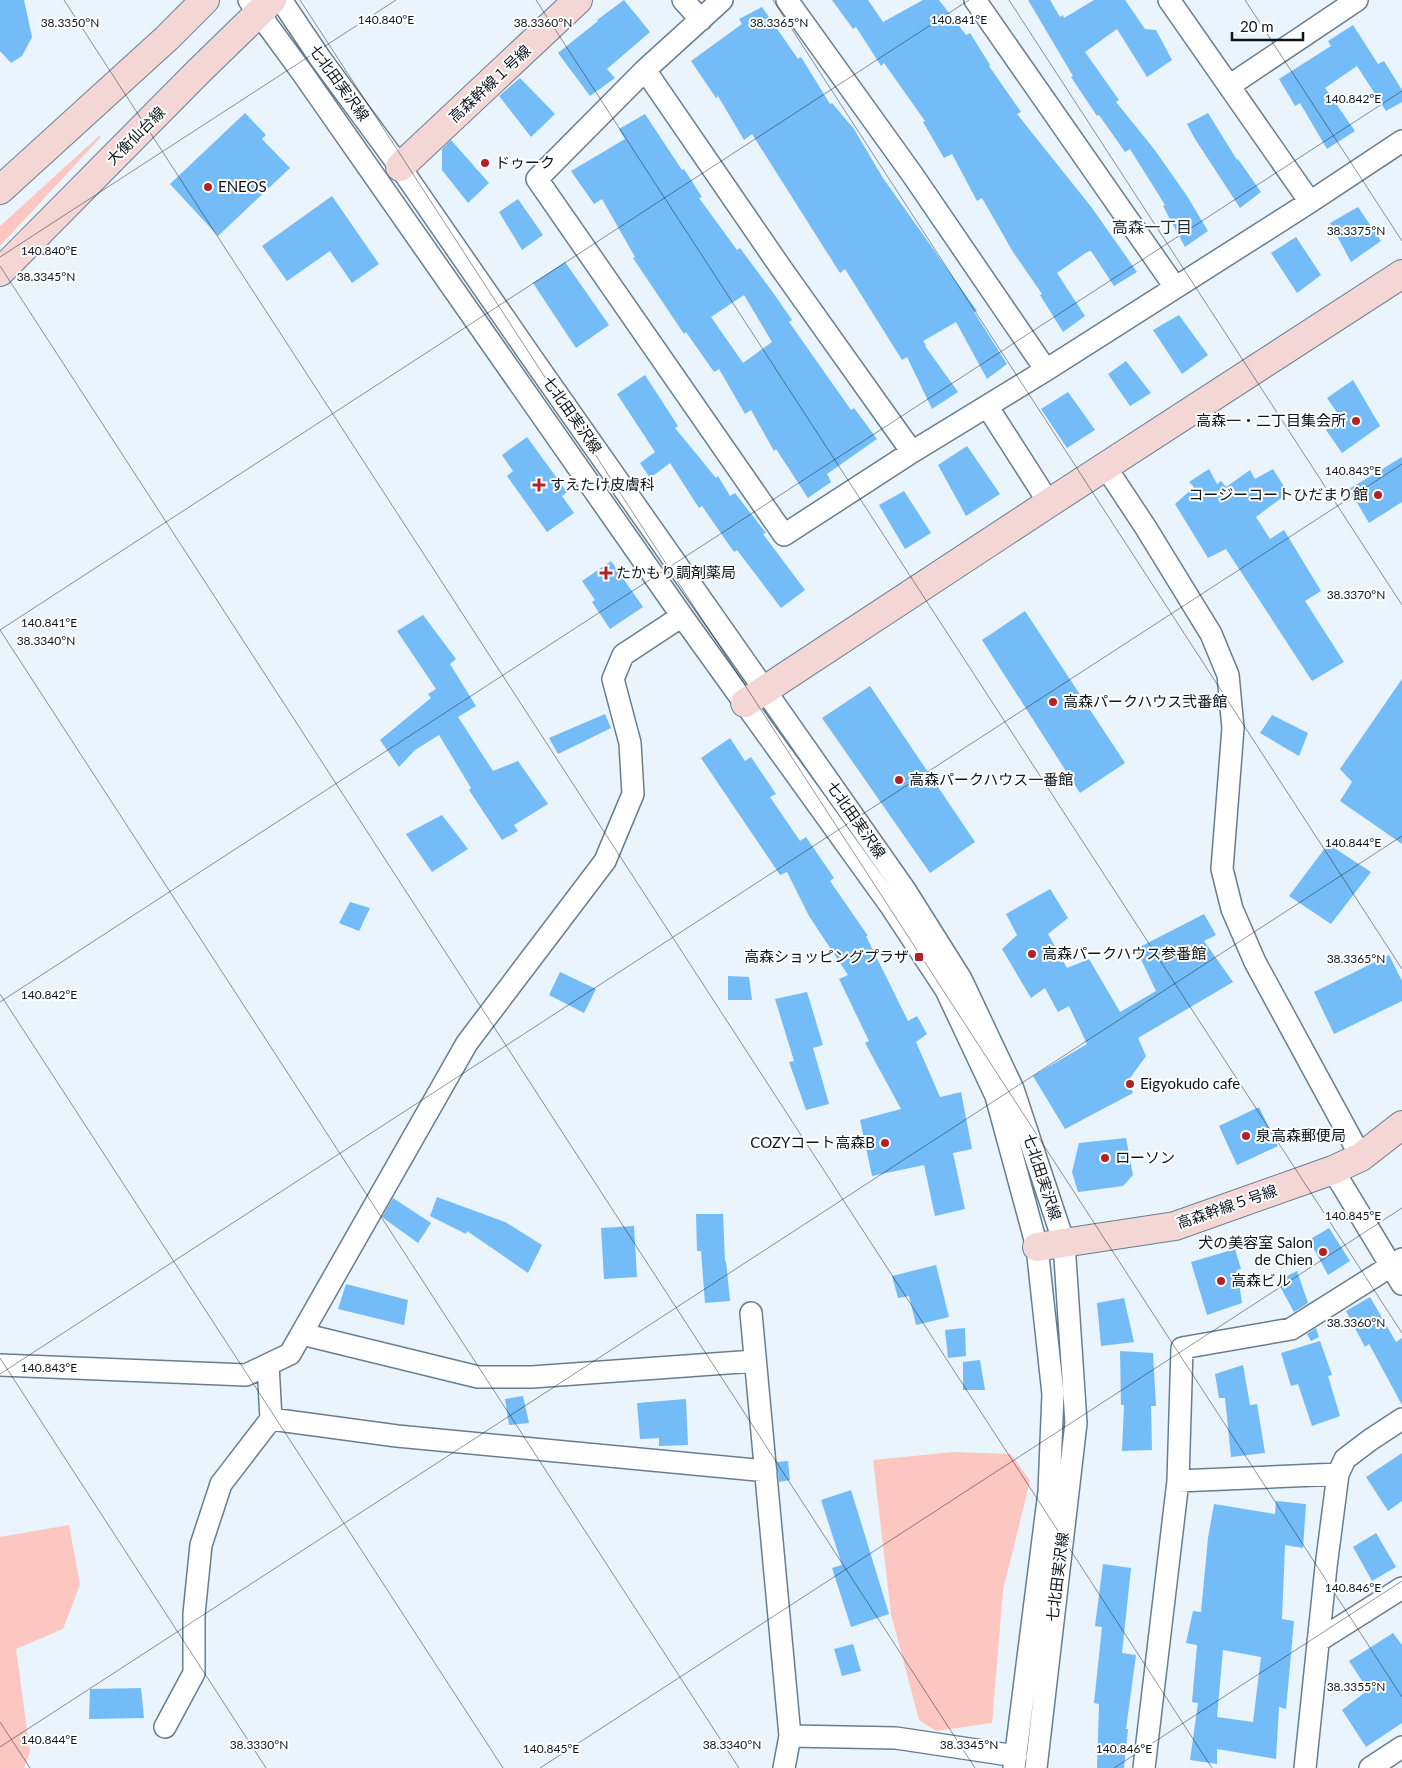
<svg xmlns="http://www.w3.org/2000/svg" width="1402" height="1768" font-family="Lato,'Noto Sans JP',sans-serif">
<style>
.green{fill:#fcc7c1}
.building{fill:#73bcf7;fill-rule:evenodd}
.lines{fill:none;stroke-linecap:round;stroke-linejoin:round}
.street-casing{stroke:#677e91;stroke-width:24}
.secondary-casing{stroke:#677e91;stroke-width:30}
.street{stroke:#fff;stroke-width:21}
.secondary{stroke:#f4d6d4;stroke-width:28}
.ticks{fill:none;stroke:#0c151c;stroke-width:1;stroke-opacity:0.45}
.poi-dot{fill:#b22126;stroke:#fff;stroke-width:2}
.labels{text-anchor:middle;stroke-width:4;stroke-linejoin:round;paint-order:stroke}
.street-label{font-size:15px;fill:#0c151c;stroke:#fff}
.poi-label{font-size:15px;fill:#0c151c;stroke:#fff;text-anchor:start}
.neighbourhood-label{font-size:16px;fill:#1a2e3e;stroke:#fff}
.ticks-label{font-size:12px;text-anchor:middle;fill:#0c151c;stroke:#fff;stroke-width:4;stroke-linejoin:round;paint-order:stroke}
</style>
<rect width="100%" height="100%" fill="#eaf4fd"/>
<path class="green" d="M100,135l1,2 -101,109v-20z
M953,1452l58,2 19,27 -27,109 -11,133 -56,8 -17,-11 -28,-106 -18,-154z
M69,1525l11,60 -17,44 -47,20 14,103 -6,16h-24v-231z"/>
<path class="building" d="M0,0h24l8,37 -10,19 -11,7 -11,-12z
M624,0l26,32 -43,37 8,9 -25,18 -32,-43 40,-32 -1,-1z
M832,0h36l15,22 40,-22h16l27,35 4,-2 20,32 -1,1 32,46 -4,2 75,94 45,64 -23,14 -23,-35 -4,1 -30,21 28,43 -22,16 -23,-37 2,-1 -29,-42 -31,-54 -5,3 -25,-47 -8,4 -21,-36 2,-1 -41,-58 -3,3 -25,-39 -3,2z
M1028,0h22l10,17 3,-2 1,3 30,-18h31l20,29 11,1 16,30 -25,17 -30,-48 -32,23 34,48 -3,2 38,47 33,47 21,35 -23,16 -22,-41 2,-1 -35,-56 -5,3 -26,-37 -2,1 -26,-39 2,-1z
M762,7l36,52 3,-2 29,47 2,-1 22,26 29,49 94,133 -3,1 33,52 -20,15 -31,-57 -33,19 3,4 -1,1 33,46 -26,17 -25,-52 -5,3 -57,-91 -5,4 -88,-139 -8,6 -26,-44 -2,2 -25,-37 51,-37 -3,-5z
M1353,25l25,39 6,-3 18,29v12l-16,9 -29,-45 -32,22 30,43 -28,18 -27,-46 -5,3 -16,-27 52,-33 -3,-5z
M520,78l35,36 -24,23 -32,-41z
M245,113l21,22 -4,4 28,29 -72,68 -48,-52z
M1208,113l29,47 1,-1 23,33 -21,16 -45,-69 -8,-15z
M645,114l37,56 2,-1 18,28 -3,1 38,52 3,-2 34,46 18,26 -3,2 62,88 3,-2 23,31 -50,35 4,8 -23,16 -32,-49 -2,2 -23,-41 -6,4 -26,-45 -5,3 -28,-40 -2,2 -51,-76 2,-1 -33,-58 -8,5 -23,-33 54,-32 -6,-10zM744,295l28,47 -29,21 -32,-46z
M451,140l38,43 -21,20 -26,-33v-21z
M332,196l47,68 -27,19 -22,-32 -43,30 -25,-35z
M518,199l25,36 -21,15 -23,-38z
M1358,207l23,34 -30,21 -21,-39z
M1296,237l25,38 -24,18 -26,-40z
M565,262l44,63 -33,23 -43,-65z
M1179,315l29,40 -26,19 -29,-44z
M1126,361l25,32 -21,13 -22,-32z
M645,375l33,51 -3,2 41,50 2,-2 12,20 5,-3 31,40 -3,1 42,56 -24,18 -44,-58 -3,2 -32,-46 -3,2 -29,-45 -20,15 -10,-15 15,-11 -38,-58z
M1353,380l27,46 -38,27 -16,-23 14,-13 -13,-19z
M1068,392l27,38 -28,18 -26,-39z
M527,437l40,55 -5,4 12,17 -27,19 -40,-56 6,-5 -11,-16z
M967,446l33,48 -34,22 -28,-51z
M1402,457v45l-33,21 -20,-34z
M1209,469l8,15 4,-3 5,6 24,-17 5,9 18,-10 15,24 -32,24 14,22 14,-9 37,61 -16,10 39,61 -32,19 -86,-132 -18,9 -33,-54 19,-17 -5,-5z
M904,491l27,42 -26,16 -26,-44z
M611,561l32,46 -33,22 -18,-27 3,-2 -13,-19z
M1025,611l100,152 -45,30 -98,-153z
M423,615l33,44 -6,5 26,42 -18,11 35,54 25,-10 30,43 -34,21 4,6 -16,9 -33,-50 2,-2 -32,-53 -24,15 -16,17 -19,-27 51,-42 -3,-4 8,-5 -39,-58z
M1402,679v165l-62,-43 12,-19 -12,-13z
M870,686l105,156 -45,31 -108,-155z
M605,714l6,14 -53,26 -9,-16z
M1272,715l36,18 -9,23 -39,-23z
M730,738l15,23 6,-4 25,37 -6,3 30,44 6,-4 28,41 -4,3 38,55h-2l42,85 9,-5 10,18 -11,8 24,55 21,-5 11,57 -19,4 12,56 -30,7 -11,-51 -52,11 -12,-56 41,-11 -36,-66 4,-2 -30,-62 9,-4 -39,-59 -22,-44 -7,3 -79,-117z
M442,815l26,34 -36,23 -26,-38z
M1328,844l43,28 -40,52 -42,-28z
M1050,889l18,29 -20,16 19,34 22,-9 31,53 36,-21 -20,-42 68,-35 12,21 -12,6 29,41 -95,56 8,18 -18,25 5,12 -68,36 -32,-53 54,-32 -18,-38 -11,6 -13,-24 -14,10 -29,-49 15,-14 -11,-21z
M350,902l20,6 -11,23 -20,-8z
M1389,955l13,26v20l-68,33 -20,-42z
M560,972l36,17 -12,24 -35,-18z
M728,976l21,1 3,23h-24z
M807,992l16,53 -10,3 16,56 -23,6 -17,-48 5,-1 -19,-62z
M1259,1107l19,39 -41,19 -18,-39z
M1126,1138l7,37 -10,11 -45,6 -6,-20 7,-29z
M437,1197l68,25 37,23 -14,28 -61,-42 -1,3 -36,-18z
M393,1198l38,25 -13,20 -36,-26z
M696,1214h27l2,47h1l4,40 -25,2 -4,-52h-4z
M634,1226l3,51 -33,2 -3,-51z
M1329,1228l21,33 -22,14 -19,-35z
M1235,1249l6,20 -4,1 5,33 -35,12 -16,-53z
M936,1265l13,52 -33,8 -7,-29 -11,2 -6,-22z
M1297,1271l11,32 -14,9 -17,-31z
M346,1284l62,16 -4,25 -66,-16z
M1370,1297l26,45 6,-4v67l-33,-61 -4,3 -19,-36z
M1124,1298l10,44 -33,4 -4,-43z
M965,1328l1,28 -18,2 -3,-28z
M1316,1328l3,9 -8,4 -4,-7z
M1320,1341l12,34 -4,1 12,40 -28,10 -14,-42 -7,2 -10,-33z
M1120,1351l33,2 3,53h-5l1,44 -30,1 2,-46h-3z
M980,1360l5,30h-22v-28z
M1243,1365l7,40 7,-1 8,49 -34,4 -6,-59h-6l-4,-24z
M523,1396l6,27 -20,2 -4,-26z
M686,1399l2,46 -29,1v-8l-19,1 -3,-36z
M1402,1453v48l-14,10 -22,-34z
M788,1461l2,19 -11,2 -2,-20z
M851,1490l38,124 -38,13 -19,-59 10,-3 -21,-65z
M1276,1501l30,3 -3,44 -18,-3 -3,74 12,2 -8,88 -7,-2 -3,52 -59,-10v15l-27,-4 8,-57 -6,-1 5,-57 -11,-2 7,-32 8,1 7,-74 6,-34 61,10zM1223,1650l38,7 -8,65 -36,-5z
M1376,1533l20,34 -24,14 -19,-34z
M1103,1564l28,4 -9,85 14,2 -10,74h2l-4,39h-27l2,-64 -5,-1 8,-76 -7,-1z
M1393,1633l9,12v78l-36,24 -24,-37 26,-20 -19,-29z
M853,1644l8,27 -19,5 -8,-27z
M141,1688l3,30 -55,1 1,-30z"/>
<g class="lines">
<defs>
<path id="street" d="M249,0l52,71 381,545 208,289 56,85 50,106 41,151 16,147 -4,98 -35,276
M281,0l39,58 80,109 132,191 373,532 56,89 52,110 51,154 12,180 -40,345
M683,0l18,20
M722,0l-77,70 -108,109 247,356 128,-83 134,-82 264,-168 92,-61
M787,0l125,174 134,196
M975,0l200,287
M1169,0l141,202
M645,70l136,198 131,184
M1229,86l128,-86
M987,406l62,97
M1105,466l41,62 65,106 17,41 5,53 -11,141 10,40 23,53 106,195
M1333,1170l69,114
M751,1313l39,423 -6,32
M302,1334l176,43h54l223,-16
M0,1365l246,10 44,-21 177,-311 138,-182 28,-67 -3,-51 -17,-64 10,-24 59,-39
M271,1419l126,17 369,35
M1178,1481l160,-7
M1318,1641l84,-53
M165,1727l29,-54v-59l7,-69 20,-61 50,-65 -3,-54
M790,1736l106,2 120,18
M1144,1768l34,-287 4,-133 109,-19 111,-70
M1305,1768l21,-201 12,-93 7,-15 25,-19 32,-21
M1370,1768l32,-21"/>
<path id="secondary" d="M400,167l178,-167
M0,190l167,-152 38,-38
M0,272l198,-200 74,-72
M745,703l304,-200 353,-229
M1037,1247l138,-21 158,-56 28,-13 41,-32"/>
</defs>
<use href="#street" class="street-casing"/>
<use href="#secondary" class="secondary-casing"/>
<use href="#street" class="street"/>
<use href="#secondary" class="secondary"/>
</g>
<path class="ticks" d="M64,0l1148,1768M300,0l1102,1697M536,0l866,1333M773,0l629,969M1009,0l393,605M1245,0l157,241M0,257l396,-257M0,266l975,1502M0,630l969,-630M0,630l739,1138M0,994l503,774M0,1002l1402,-911M0,1358l266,410M0,1374l1402,-910M0,1722l30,46M0,1747l1402,-911M540,1768l862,-560M1114,1768l288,-187"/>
<g class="poi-dot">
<circle cx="485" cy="163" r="5"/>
<circle cx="208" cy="187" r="5"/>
<circle cx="1356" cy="421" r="5"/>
<path d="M536.5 477.5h5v5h5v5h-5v5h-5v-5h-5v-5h5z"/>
<circle cx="1378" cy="495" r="5"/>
<path d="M603.5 565.5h5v5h5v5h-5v5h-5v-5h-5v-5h5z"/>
<circle cx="1053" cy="702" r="5"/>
<circle cx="899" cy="780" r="5"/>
<circle cx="1032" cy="954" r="5"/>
<rect x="914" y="952" width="10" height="10" rx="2.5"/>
<circle cx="1130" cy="1084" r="5"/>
<circle cx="1246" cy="1136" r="5"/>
<circle cx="885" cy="1143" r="5"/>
<circle cx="1105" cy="1158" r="5"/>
<circle cx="1323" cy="1252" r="5"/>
<circle cx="1221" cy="1281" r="5"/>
</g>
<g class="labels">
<g class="street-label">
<text transform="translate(339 83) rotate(54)" y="5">七北田実沢線</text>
<text transform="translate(490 84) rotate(-43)" y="5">高森幹線１号線</text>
<text transform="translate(136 136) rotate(-45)" y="5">大衡仙台線</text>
<text transform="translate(572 415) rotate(55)" y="5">七北田実沢線</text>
<text transform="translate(856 820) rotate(55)" y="5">七北田実沢線</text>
<text transform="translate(1042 1177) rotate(72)" y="5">七北田実沢線</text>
<text transform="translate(1227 1207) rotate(-19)" y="5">高森幹線５号線</text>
<text transform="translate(1058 1577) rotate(-83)" y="5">七北田実沢線</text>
</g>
<g class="poi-label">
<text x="495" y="168">ドゥーク</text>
<text x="218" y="192">ENEOS</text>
<text x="1346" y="426" text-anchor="end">高森一・二丁目集会所</text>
<text x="550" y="490">すえたけ皮膚科</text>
<text x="1368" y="500" text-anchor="end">コージーコートひだまり館</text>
<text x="616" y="578">たかもり調剤薬局</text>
<text x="1063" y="707">高森パークハウス弐番館</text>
<text x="909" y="785">高森パークハウス一番館</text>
<text x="1042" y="959">高森パークハウス参番館</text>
<text x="909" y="962" text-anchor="end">高森ショッピングプラザ</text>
<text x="1140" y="1089">Eigyokudo cafe</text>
<text x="1256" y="1141">泉高森郵便局</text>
<text x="875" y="1148" text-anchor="end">COZYコート高森B</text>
<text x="1115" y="1163">ローソン</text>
<text x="1313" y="1248" text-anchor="end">犬の美容室 Salon<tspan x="1313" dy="17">de Chien</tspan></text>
<text x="1231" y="1286">高森ビル</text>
</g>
<g class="neighbourhood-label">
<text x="1152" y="233">高森一丁目</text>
</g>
</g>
<g class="ticks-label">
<text x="386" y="24">140.840°E</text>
<text x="959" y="24">140.841°E</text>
<text x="779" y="27">38.3365°N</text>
<text x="70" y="27">38.3350°N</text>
<text x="543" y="27">38.3360°N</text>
<text x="1353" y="103">140.842°E</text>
<text x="1356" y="235">38.3375°N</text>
<text x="49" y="255">140.840°E</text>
<text x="46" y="281">38.3345°N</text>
<text x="1353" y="475">140.843°E</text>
<text x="1356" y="599">38.3370°N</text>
<text x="49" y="627">140.841°E</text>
<text x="46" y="645">38.3340°N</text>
<text x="1353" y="847">140.844°E</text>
<text x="1356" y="963">38.3365°N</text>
<text x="49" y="999">140.842°E</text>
<text x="1353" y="1220">140.845°E</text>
<text x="1356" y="1327">38.3360°N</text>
<text x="49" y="1372">140.843°E</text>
<text x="1353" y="1592">140.846°E</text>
<text x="1356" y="1691">38.3355°N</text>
<text x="49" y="1744">140.844°E</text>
<text x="259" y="1749">38.3330°N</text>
<text x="732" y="1749">38.3340°N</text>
<text x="969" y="1749">38.3345°N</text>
<text x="551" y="1753">140.845°E</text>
<text x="1124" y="1753">140.846°E</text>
</g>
<path d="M1232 32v8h71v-8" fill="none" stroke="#0c151c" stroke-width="2.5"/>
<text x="1240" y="32" font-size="15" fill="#0c151c" stroke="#ffffff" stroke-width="4" paint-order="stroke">20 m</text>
</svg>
